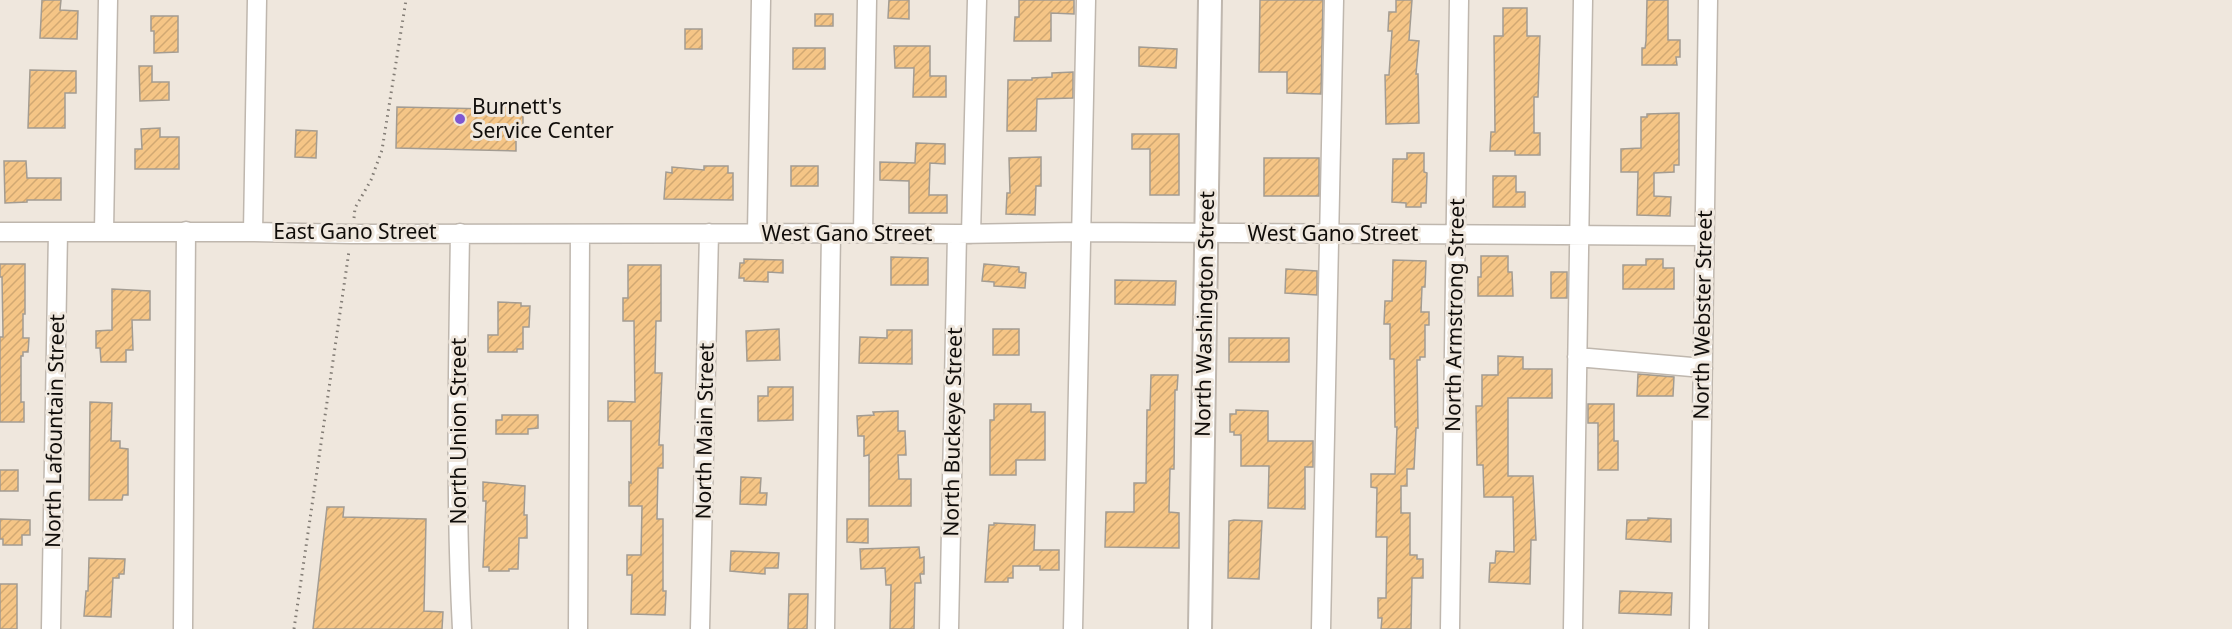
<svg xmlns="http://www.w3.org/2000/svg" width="2232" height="629" font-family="'Noto Sans',sans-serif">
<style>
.building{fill:url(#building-hatch);stroke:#a39c92;stroke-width:1.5}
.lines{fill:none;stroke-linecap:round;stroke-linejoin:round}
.minor-casing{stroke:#bfb7ae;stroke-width:21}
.major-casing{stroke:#bfb7ae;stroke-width:26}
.path{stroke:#827c75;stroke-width:3;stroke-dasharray:1.5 4.5;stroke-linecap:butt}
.minor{stroke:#fff;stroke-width:18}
.major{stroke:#fff;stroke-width:22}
.poi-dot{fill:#7f57d1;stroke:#efe7dd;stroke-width:2}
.labels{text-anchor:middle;stroke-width:6;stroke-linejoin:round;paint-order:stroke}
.poi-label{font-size:21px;fill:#100d0a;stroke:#efe7dd;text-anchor:start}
.street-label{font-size:21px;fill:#100d0a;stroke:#efe7dd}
</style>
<defs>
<pattern id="building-hatch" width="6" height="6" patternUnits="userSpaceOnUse" patternTransform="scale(1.5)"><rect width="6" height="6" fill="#f5c586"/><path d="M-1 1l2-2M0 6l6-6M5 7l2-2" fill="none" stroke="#d1a872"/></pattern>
</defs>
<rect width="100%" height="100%" fill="#efe7dd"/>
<path class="building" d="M42,0h19l-1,10 18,1 -1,28 -37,-1z
M889,0h20v19l-21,-1z
M1019,0h55v14l-23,-1v28h-37l1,-24h4z
M1260,0h63l-2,94 -34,-1v-21h-28z
M1396,0h16l-3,40 10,1 -3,33h2l1,49 -33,1 -1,-49h4l3,-44h-4l1,-19h7z
M1647,0h21v40h12v17h-4l1,8h-35v-17h3l1,-7z
M1503,8h24v28h13l-2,61h-4v36h6v22h-25v-4h-25l1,-19h4l-1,-96h9z
M815,14h18v12h-18z
M151,16h27v36l-24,1v-22h-3z
M685,29h17v20h-17z
M894,46h36v30h16v21h-33l1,-29h-19z
M1139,47l38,2 -1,19 -37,-2z
M793,48h32v21h-32z
M139,66h13v16h17v18l-29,1z
M30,70l46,1v22h-11v35h-37z
M1073,72v26l-36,1 -1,32h-29l1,-51h24v-2l20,-1v-4z
M492,102l31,1v27l-7,-1v22l-120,-3 1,-41 94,2z
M1679,113v52h-5v7l-20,1v23l17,1 -1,19 -33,-1 1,-43h-17v-23l20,-1v-31h6v-3z
M160,128v9h19v32h-44v-20h7l-1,-20z
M296,130l21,1 -1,27 -21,-1z
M1132,134h47v61h-29v-46h-18z
M916,143l29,1v20l-15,-1 -1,32h18v18h-38v-32l-29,-1v-18l35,1z
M1407,153h17v19l3,1 -1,30h-5v4h-15v-4l-14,-1 1,-43h14z
M1041,157v29h-5l-1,29 -29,-1 1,-21h3l-1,-35z
M1264,158h55v38h-55z
M4,161h22l1,17h34v22h-34v2l-22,1z
M704,166h24v7h5v27l-69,-1 2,-27 6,1v-6l32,3z
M791,166h27v20h-27z
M1493,176h23v16h9v15h-32z
M1481,256h27v16h4l1,24h-35v-19h3z
M891,257l37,1v27h-37z
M744,259l39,1v13l-15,-1v10l-24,-1v-3h-5l1,-15h4z
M1646,259h17v9h11v21h-51v-24h23z
M1393,260l33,1 -1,26h-3l-1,25h8v13h-4v32h-5v3h-3l1,68h-2l-2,41h-7v17h-6v27h9v42h7v4h6v19h-11l-1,51h-30l1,-11h-4v-20h8l1,-61h-11l1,-49 -6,-1v-13h24l2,-47h-2l-1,-68h-4v-35h-6l1,-23h7z
M0,264h25v50h-2v24h6l-1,14h-5v4h-2v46h3v20h-24v-85h3v-3l-1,-57h-2z
M984,264l35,3v5l7,1 -1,15 -31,-2v-4l-12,-1z
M628,265h33v56h-5l-1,52h7l-3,72h4v23h-5l-1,51h6v72h3l-1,24 -34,-1 1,-39h-5v-20h14l1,-49h-13v-24l2,1v-62h-23v-20l27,1 -1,-81h-11v-23h5z
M1286,269l31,2v24l-32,-2z
M1551,272h16v26h-16z
M1115,280l61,1 -1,24 -60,-1z
M112,289l38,2v29h-18l1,30h-7v12h-25l-1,-14h-4v-17l16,-1z
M498,302l23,1v3h9l-1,21h-6v22h-6v3h-29v-17h10z
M779,329l1,31 -33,1 -1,-30z
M993,329h26v26h-26z
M887,330h25v34l-53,-1 1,-26 27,1z
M1229,338h60v24h-60z
M1498,356l25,1v12h29v29h-44v78h25l3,64h-5l-1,44 -41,-2 1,-19h5l1,-12 18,1 -1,-55h-29l-1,-32h-6l-1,-59h6v-31h16z
M1638,374l36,3 -1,19h-36z
M1151,375h27l-1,15h-2l-1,79h-4l-1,43 10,1v35l-74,-1 1,-35h28v-29h12l1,-73h3z
M768,387h25v33l-35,1v-25h10z
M90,402l22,1 -1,38h9v7l8,1v46h-5l-1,5h-33z
M994,404h37v8h14v48h-29v15h-26v-55h4z
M1588,404h26v37h4v29h-20v-47h-10z
M1236,410l32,1v30h45v26h-8v42l-37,-1 1,-42h-28v-31h-7v-3h-4v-18h6z
M898,411v20h7l1,24h-8l1,24h12v27h-42v-51l-5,1v-20h-6l-1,-20 17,-1 -1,-3z
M502,415h36v13l-10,1v5h-32v-14h6z
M0,470h18v21h-18z
M741,477l20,1 -1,15h7l-1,12 -26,-1z
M483,482l42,4 -1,29h3v23h-8l-1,31h-9v2h-20v-4h-6l3,-66h-3z
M327,507h17l-1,10 83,2 -2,92 19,1 -1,17h-129z
M1648,518l23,1v23l-45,-3 1,-19h21z
M0,519l30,1v15h-8v10h-19v-6h-3z
M847,519h21v24l-21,-1z
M1234,520l28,1 -3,58 -31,-1 1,-57z
M994,523l41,2 -1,25h25v20h-19v-4h-27v12h-5v4h-23l4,-57h5z
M919,547l1,11 4,-1v17h-4l1,9h-6l-1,46h-24l1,-44h-5l-1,-17 -24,1 -1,-20z
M731,551l48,2 -1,15h-13v6l-35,-3z
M89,558l36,1 -1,15h-5v4h-6l-2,39 -27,-1 2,-25h2z
M0,584h17v45h-17z
M1620,591l52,2 -1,22 -52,-2z
M789,594h19l-1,35h-19z"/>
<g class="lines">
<defs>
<path id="minor" d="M104,231l4,-231
M0,232h253l98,2 480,-1 126,1 123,-2 625,4
M253,232l4,-232
M460,233c-2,132 -5,264 2,396
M757,233l4,-233
M863,233l4,-233
M971,234l6,-234
M1577,357l126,11
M51,629l7,-397
M183,629l3,-398
M578,629l2,-395
M700,629l9,-396
M825,629l6,-396
M949,629l8,-395
M1073,629l13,-629
M1321,629l13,-629
M1450,629l9,-629
M1573,629l10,-629
M1699,629l9,-629"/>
<path id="major" d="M1200,629l10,-629"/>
</defs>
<use href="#minor" class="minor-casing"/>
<use href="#major" class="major-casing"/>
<path class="path" d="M354,218l1,-10 16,-28 11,-30 24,-150
M294,629l55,-378"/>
<use href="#minor" class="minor"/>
<use href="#major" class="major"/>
</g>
<circle class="poi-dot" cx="460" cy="119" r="6"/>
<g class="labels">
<g class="poi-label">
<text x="472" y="114">Burnett's<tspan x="472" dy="24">Service Center</tspan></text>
</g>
<g class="street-label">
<text x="355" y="239">East Gano Street</text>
<text x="847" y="241">West Gano Street</text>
<text x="1333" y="241">West Gano Street</text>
<text transform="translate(1205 314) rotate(-89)" y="7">North Washington Street</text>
<text transform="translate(1455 315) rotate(-89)" y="7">North Armstrong Street</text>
<text transform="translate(1703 315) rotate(-89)" y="7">North Webster Street</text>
<text transform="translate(55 431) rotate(-89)" y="7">North Lafountain Street</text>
<text transform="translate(459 431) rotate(-90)" y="7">North Union Street</text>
<text transform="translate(705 431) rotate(-89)" y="7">North Main Street</text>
<text transform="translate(953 432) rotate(-89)" y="7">North Buckeye Street</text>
</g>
</g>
</svg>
